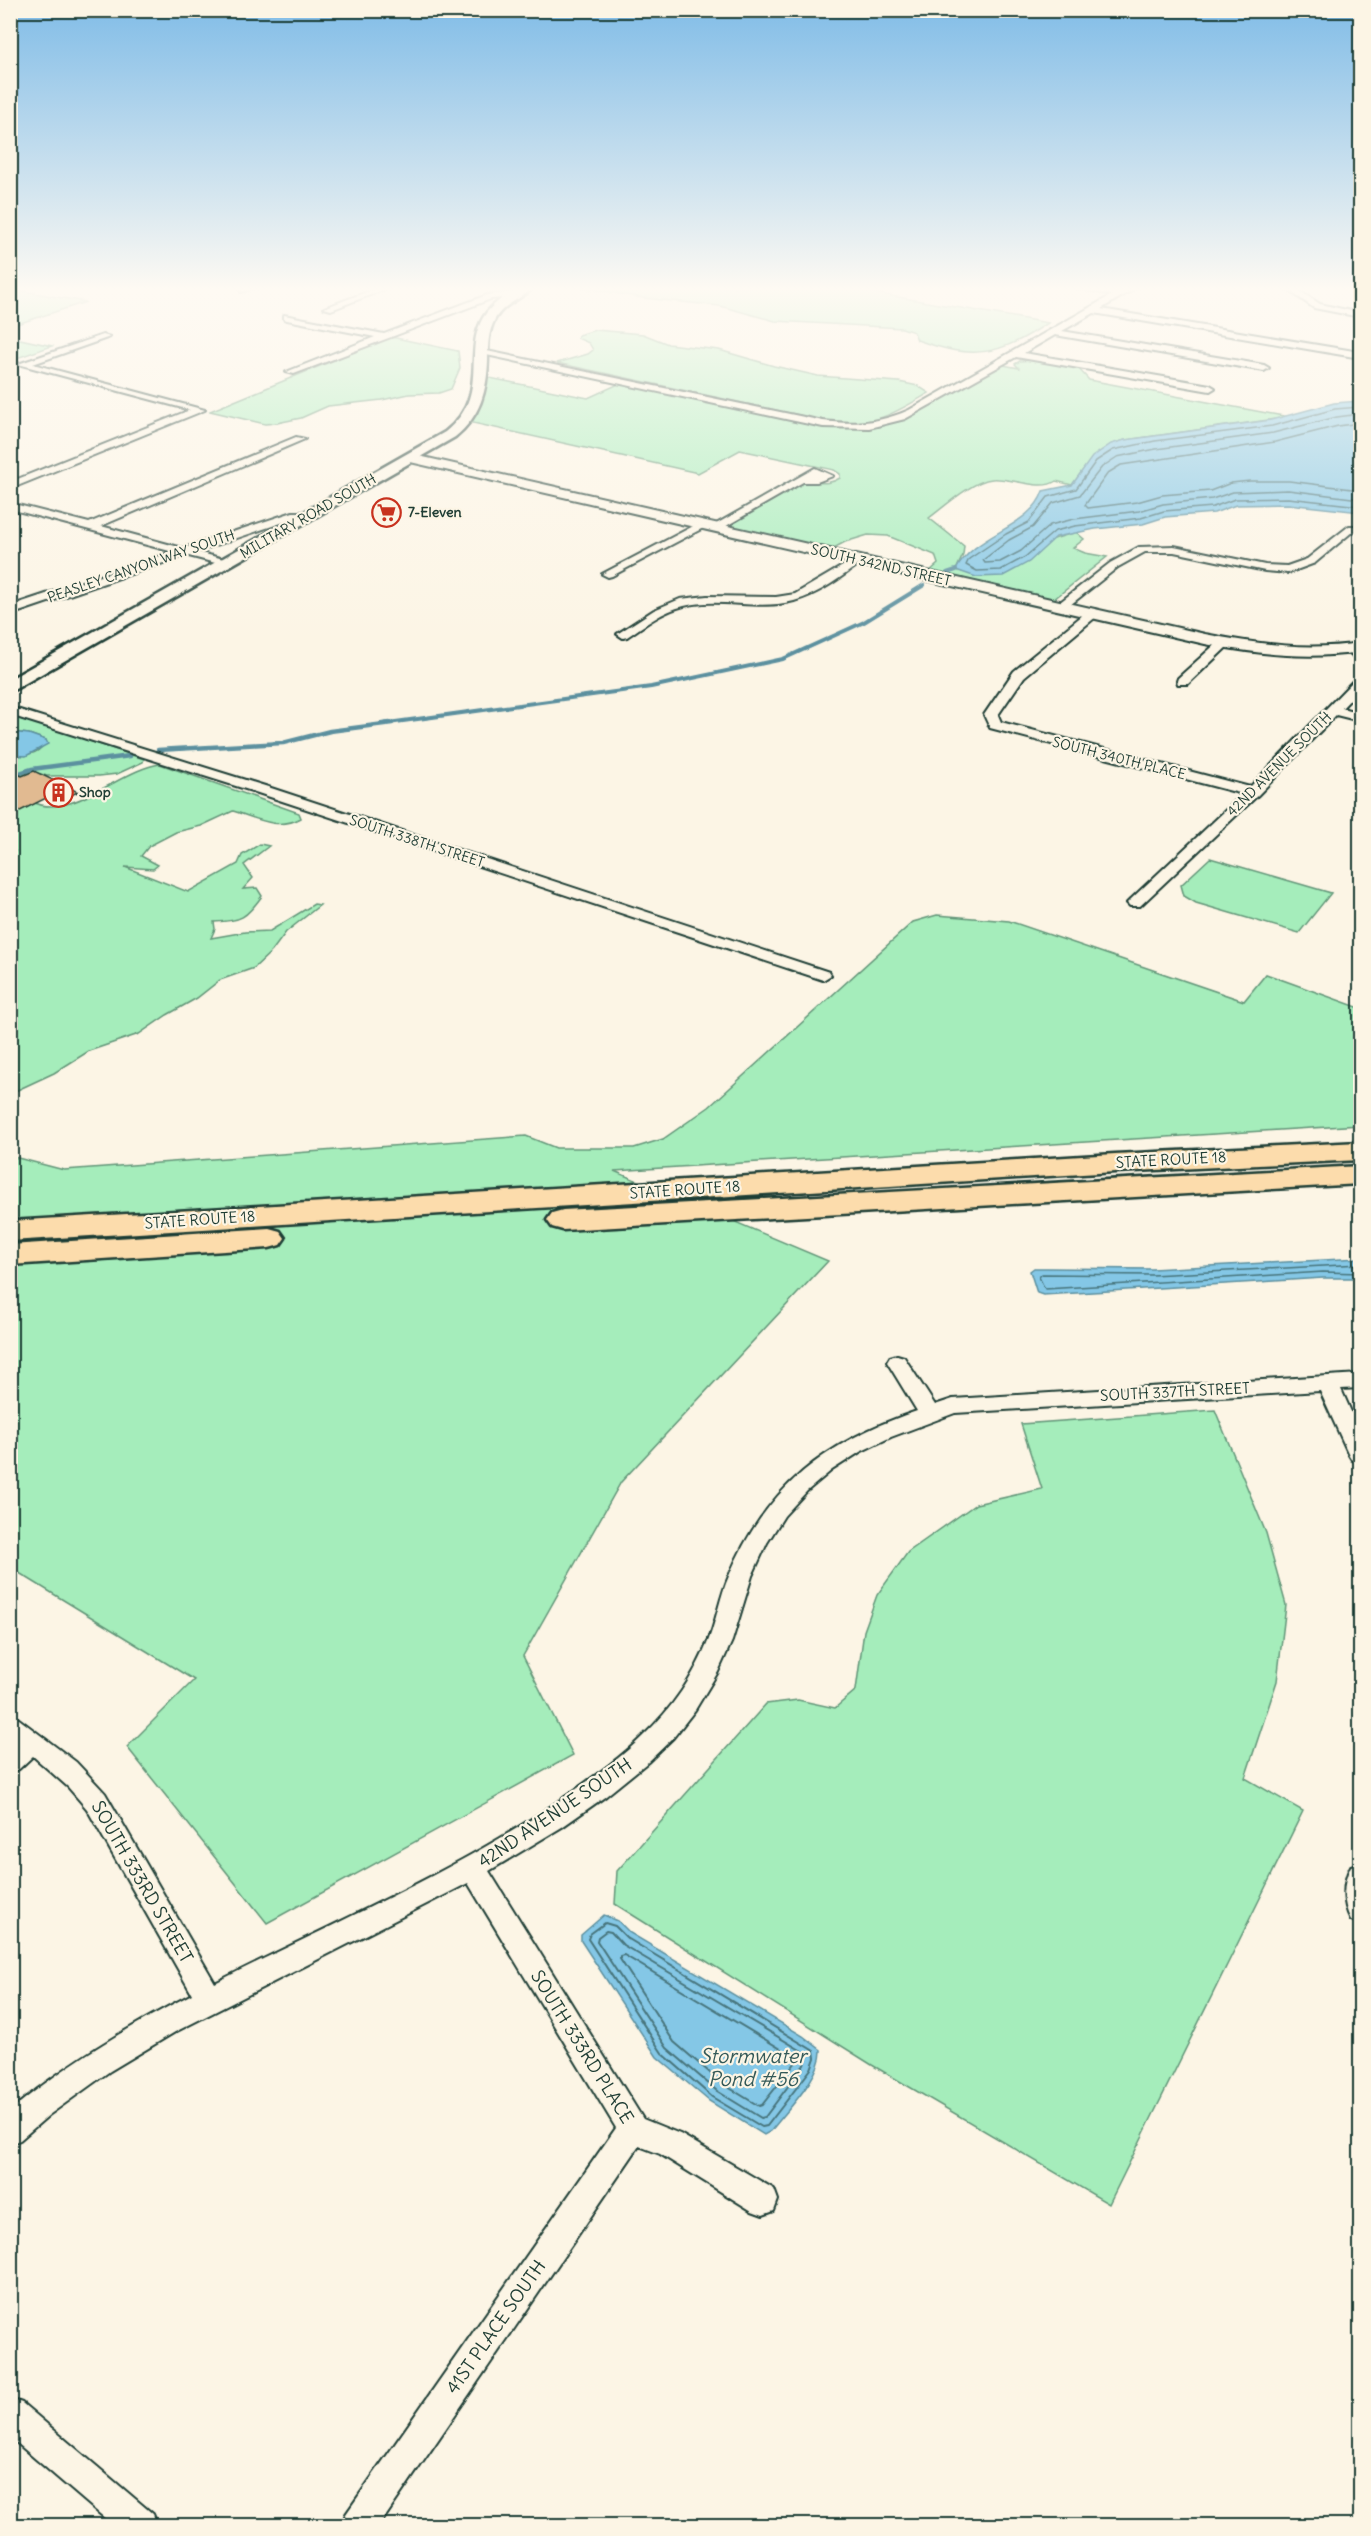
<svg xmlns="http://www.w3.org/2000/svg" width="1371" height="2536" font-family="Delius,sans-serif">
<style>
.green{fill:#a5edbb;stroke:#629578;stroke-width:1.5}
.water{fill:#84c7e6;stroke:#5c909f;stroke-width:1.5}
.lines{fill:none;stroke-linecap:round;stroke-linejoin:round}
.shore-far1{stroke:#47747b;stroke-width:1.5}
.shore{stroke:#47747b;stroke-width:2}
.stream-far1{stroke:#5c909f;stroke-width:4}
.stream{stroke:#5c909f;stroke-width:4.5}
.building{fill:#e1ba91;stroke:#1f3d34;stroke-width:1.5}
.minor-casing{stroke:#1f3d34;stroke-width:4}
.tertiary-casing{stroke:#1f3d34;stroke-width:4}
.secondary-casing{stroke:#1f3d34;stroke-width:5}
.motorway-casing{stroke:#1f3d34;stroke-width:5}
.minor{fill:#fcf5e5;fill-rule:evenodd}
.tertiary{fill:#fcf5e5;fill-rule:evenodd}
.secondary{fill:#fcf5e5;fill-rule:evenodd}
.motorway{fill:#fcdcac;fill-rule:evenodd}
.labels{text-anchor:middle;stroke-width:4.5;stroke-linejoin:round;paint-order:stroke}
.far-poi-label{font-size:14px;font-weight:bold;fill:#1f3d34;stroke:#fcf5e5;text-anchor:start}
.far-street-label{font-size:14px;fill:#1f3d34;stroke:#fcf5e5}
.street-label{font-size:15px;fill:#1f3d34;stroke:#fcf5e5}
.near-street-label{font-size:18px;fill:#1f3d34;stroke:#fcf5e5}
.near-water-label{font-size:20px;font-style:italic;fill:#335958;stroke:#fcf5e5}
</style>
<rect width="100%" height="100%" fill="#fcf5e5"/>
<filter id="ink" filterUnits="userSpaceOnUse"><feTurbulence type="fractalNoise" baseFrequency=".0167" numOctaves="2"/><feDisplacementMap in="SourceGraphic" scale="12" xChannelSelector="R" yChannelSelector="G"/><feConvolveMatrix kernelMatrix="1 2 1 2 8 2 1 2 1" color-interpolation-filters="sRGB"/></filter>
<g filter="url(#ink)">
<path class="green" d="M580,287h260l208,36c-50,33 -74,37 -131,17l-3,-8 -12,-4 -127,-7 -55,-15 -77,-8z
M11,289l75,13 -75,24z
M595,330l48,4 25,10 51,6 55,16 44,10 81,6 19,4 11,7c-38,22 -52,32 -97,29l-275,-59 31,-9 5,-4 -4,-7 -12,-5 2,-3z
M10,337h1l41,9 -41,14z
M391,337l67,14 2,17 -9,21 -12,4 -30,1 -27,6 -54,6 -27,12 -24,5 -12,1 -55,-13z
M1035,360l43,8 11,12 200,37 -164,23c-28,8 -36,22 -53,45l-16,-4c-15,11 -46,-4 -64,-2 -20,2 -47,27 -63,39l35,28 -1,9 -7,15 120,-38 8,7 -11,9 12,5 22,4 -53,42 -124,-28 8,-7 -3,-9 -47,-19 -20,-1 -23,7 -15,8 -92,-20 -6,-4 -2,-4c14,-8 57,-37 69,-39 16,-3 27,4 41,-5v-4l-6,-4 -94,-20 -42,23 -234,-52 16,-45 108,22 35,-16 200,42 61,-1 114,-59 21,4 -4,-4 5,-3z
M11,715l133,44 -1,3 -26,12 -18,2h-52l-13,-4 -23,7v-24c15,-1 28,2 35,-15l-17,-6 -18,-2z
M160,764l139,49 2,5c-23,13 -45,0 -68,-7l-32,15 -25,6 -27,14 -8,10 17,9 -5,4 -28,-2 63,25 50,-28 4,-9 18,-11 9,2 -25,19 9,13 -10,11 14,-1 5,8c-16,22 -20,25 -48,26l1,7 -4,9 34,-6 25,-1 44,-27 6,1 -34,27 -14,19 -18,17 -34,12 -23,18 -30,17 -28,19 -50,17 -35,22 -43,20 -1,-59 3,-3 -3,-18v-159l5,-3 -4,-2 -1,-63c8,5 15,12 23,16 37,19 89,-33 127,-38z
M1210,858l121,35 -32,40 -103,-30 -12,-7 -3,-11z
M937,915l72,6 235,80 22,-27 94,34v117l-746,46 214,90 -207,221 -98,174 50,99 -306,168 -140,-176 67,-67 -183,-112 -1,-412 54,14 462,-34 30,12h78l29,-9 46,-32 204,-185z
M1215,1410l51,123 20,72 -9,76 -32,97 58,33 -194,393 -237,-139 -257,-161 2,-33 149,-167 32,-4 37,8 21,-18 8,-59 13,-36 31,-43 68,-48 66,-15 -21,-65z"/>
<path class="water" d="M1360,401v111l-72,-8 -52,1 -22,8 -49,4 -22,7 -48,5 -39,8 -27,25 -26,14 -27,1 -20,-7c19,-37 75,-42 87,-79l29,-6 20,-28 19,-13 14,-4 146,-20 63,-17z
M11,732l18,2 17,6 2,4 -22,12 -15,-1z
M1360,1258v20h-37l-280,17 -6,-2 -7,-22 4,-3h13l105,1z
M604,1915l14,6 12,12 173,103 18,14c1,26 -34,60 -50,81l-7,4 -55,-34 -52,-44 -76,-116v-6z"/>
<g class="lines">
<path class="shore-far1" d="M1360,407l-25,2 -63,17 -117,15 -42,9 -17,11 -20,28 -28,8 -19,25 -23,12 -37,25 -3,6 11,6 24,-1 24,-13 30,-26 20,-5 66,-8 23,-7 49,-4 22,-8 53,-1 72,8
M1360,414l-23,3 -64,16 -117,16 -39,8 -15,10 -22,28 -27,8 -20,24 -24,13 -26,20 2,3 15,-1 21,-11 29,-26 24,-6 65,-8 24,-7 49,-5 21,-7 55,-2 72,9
M1360,423l-22,3 -63,16 -154,23 -13,8 -23,32 3,3 49,-6 25,-7 48,-4 21,-8 19,-2h39l71,9
M1360,1264l-208,11 -110,-1 -3,3 6,12 278,-17 37,1"/>
<path class="shore" d="M605,1923l10,3 12,12 187,113 1,7 -4,11 -44,57 -5,1 -50,-30 -50,-44 -74,-114 2,-5z
M606,1931l5,1 12,13 184,109 -3,11 -39,52 -4,1 -44,-27 -50,-43 -70,-107 1,-4z
M624,1955l172,103v4l-34,43 -3,1 -36,-22 -49,-42 -54,-83v-3z"/>
<path class="stream-far1" d="M947,573l9,-3
M381,724l270,-37 132,-28 81,-37 60,-37"/>
<path class="stream" d="M158,750l125,-7 47,-12 62,-8
M14,775l18,-6 98,-13"/>
</g>
<path class="building" d="M10,771l12,5 12,-5 44,21 -21,9 -9,-4 -38,19z"/>
<g class="lines">
<defs>
<path id="minor" d="M246,287h11l-16,5v-4z
M380,287h11l-60,23 -7,-2z
M1072,287c15,-1 30,5 46,4 6,0 11,-4 19,-4l-36,22 259,43v6l-266,-45 -32,18 202,34 5,3 -5,3 -209,-36 -31,18 186,32 5,3 -5,3 -194,-34 -111,62 -36,9 -46,-1 -346,-74 5,-3 341,71c31,4 57,2 86,-11l203,-115z
M1284,287h9l27,17 40,9v4l-46,-9z
M511,292l3,1v4l-23,2 -197,75 -8,-2 89,-35 -88,-17 -3,-1v-4l100,19 103,-39z
M103,335l7,2 -77,27 172,46 -195,79v-7l180,-72 -172,-46z
M296,437l9,2 -204,87 130,35v4h-8l-213,-56v-6l79,20z
M815,468l18,8 -16,6h-14l-82,47h-8l-2,-2z
M703,521l4,1v4l-95,50 -4,1 -6,-3z
M1349,526h11v6h-8l-37,31 -27,10 -23,-2 -91,-19h-29l-27,15 -53,42h-8l-2,-3 55,-43 29,-16 35,-1 91,19 22,1 20,-7z
M858,557l6,3 -2,2c-21,15 -42,32 -68,39 -36,10 -74,-4 -110,5 -21,5 -39,19 -57,31l-4,1 -6,-4 37,-24 26,-11 27,-3 69,1 19,-3z
M1093,609l4,1v6l-73,61 -26,38 3,7 249,65 105,-108 5,-1v11l-18,19 18,5v8l-24,-6 -78,80 -118,111h-10l-3,-3 3,-3 113,-106 -253,-66 -6,-13 30,-44 75,-61z
M1224,639l4,1 2,3 -2,3 -40,38h-10l-1,-3 1,-3 42,-38z
M1354,645l6,4v13l-4,-1 -8,-12z
M10,707l255,79 564,186 2,3 -8,5 -6,-2 -562,-186 -245,-77z
M897,1355l7,2 31,48 18,-6 407,-25v14l-19,1 19,43v31l-8,-3 -3,-5 -29,-64 -365,22 -64,24 -31,15 -28,18 -25,21 -23,25 -17,27 -15,33 -20,65 -14,31 -23,38 -22,28 -25,24 -42,34 -44,31 -73,44 154,248 37,15 94,55 4,11 -4,11 -11,4 -11,-4 -92,-57 -21,-8 -260,380h-38l5,-12 270,-386 -148,-245 -293,149 -65,39 -61,44 -29,25 -10,4v-33c56,-47 118,-84 182,-117l-105,-185 -19,-22 -35,-31 -14,13 -9,3v-26l4,-3 -4,-3v-24l9,3 57,43 29,31 110,190c118,-60 241,-111 350,-186 27,-19 55,-38 78,-61 29,-27 52,-61 66,-97 8,-21 11,-43 20,-63 37,-89 98,-135 188,-165l-30,-49 3,-5z
M1360,1863v61l-9,-4c-9,-17 -9,-37 0,-54z
M10,2399l12,4 131,111 5,12h-44l-104,-89z"/>
<path id="tertiary" d="M410,454l795,180c52,10 102,17 155,9v9c-52,8 -103,2 -155,-8l-799,-183 -2,-3 2,-3z
M293,512h15l7,4 -7,4 -24,2 -274,93v-9z"/>
<path id="secondary" d="M521,287h13c-12,12 -30,16 -39,32 -7,13 -7,26 -7,41 -1,31 -8,57 -33,77l-445,255v-13l435,-247c48,-38 14,-84 42,-120 9,-11 21,-18 34,-25z"/>
<path id="motorway" d="M1360,1142v18l-245,12 -1105,69v-20l1105,-67z
M1360,1166v18l-797,46 -11,-3 -5,-7 5,-7 11,-3z
M269,1228l11,3 5,7 -5,7 -11,3 -259,17v-20z"/>
</defs>
<use href="#minor" class="minor-casing"/>
<use href="#tertiary" class="tertiary-casing"/>
<use href="#secondary" class="secondary-casing"/>
<use href="#motorway" class="motorway-casing"/>
<use href="#minor" class="minor"/>
<use href="#tertiary" class="tertiary"/>
<use href="#secondary" class="secondary"/>
<use href="#motorway" class="motorway"/>
</g>
</g>
<linearGradient id="sky" x2="0" y2="1"><stop stop-color="#80bce7"/><stop offset="0.45" stop-color="#fefaf3"/><stop offset="1" stop-color="#fefaf3" stop-opacity="0"/></linearGradient>
<rect width="1371" height="642" fill="url(#sky)"/>
<defs>
<symbol id="supermarket-ring" viewBox="-11 -11 22 22"><circle r="9.5" fill="#fcf5e5" stroke="#c8321e" stroke-width="1.5"/><path d="M-6-5.5h2.5l.6 2H6L4.5 2H-2.5L-4.4-4H-6ZM-1.5 3.2a1.3 1.3 0 1 0 .1 0ZM3 3.2a1.3 1.3 0 1 0 .1 0Z" fill="#c8321e"/></symbol>
<symbol id="building-ring" viewBox="-11 -11 22 22"><circle r="9.5" fill="#fcf5e5" stroke="#c8321e" stroke-width="1.5"/><path d="M-4-6H4V6H1V3H-1V6H-4ZM-2.5-4.3h1.7v1.8h-1.7ZM.8-4.3h1.7v1.8H.8ZM-2.5-1h1.7V.8h-1.7ZM.8-1h1.7V.8H.8Z" fill="#c8321e"/></symbol>
</defs>
<g fill-rule="evenodd">
<use href="#supermarket-ring" x="370" y="496" width="33" height="33"/>
<use href="#building-ring" x="42" y="776" width="33" height="33"/>
</g>
<g class="labels">
<g class="far-poi-label">
<text x="408" y="517">7-Eleven</text>
<text x="79" y="797">Shop</text>
</g>
<g class="far-street-label">
<text transform="translate(308 516) rotate(-30)" y="5">MILITARY ROAD SOUTH</text>
<text transform="translate(881 565) rotate(13)" y="5">SOUTH 342ND STREET</text>
<text transform="translate(141 566) rotate(-19)" y="5">PEASLEY CANYON WAY SOUTH</text>
<text transform="translate(1119 758) rotate(14)" y="5">SOUTH 340TH PLACE</text>
<text transform="translate(1279 764) rotate(-45)" y="5">42ND AVENUE SOUTH</text>
<text transform="translate(417 841) rotate(18)" y="5">SOUTH 338TH STREET</text>
</g>
<g class="street-label">
<text transform="translate(1171 1160) rotate(-3)" y="5">STATE ROUTE 18</text>
<text transform="translate(685 1190) rotate(-4)" y="5">STATE ROUTE 18</text>
<text transform="translate(200 1220) rotate(-4)" y="5">STATE ROUTE 18</text>
<text transform="translate(1175 1392) rotate(-3)" y="5">SOUTH 337TH STREET</text>
</g>
<g class="near-street-label">
<text transform="translate(555 1813) rotate(-34)" y="6">42ND AVENUE SOUTH</text>
<text transform="translate(142 1882) rotate(60)" y="6">SOUTH 333RD STREET</text>
<text transform="translate(582 2047) rotate(58)" y="6">SOUTH 333RD PLACE</text>
<text transform="translate(496 2327) rotate(-55)" y="6">41ST PLACE SOUTH</text>
</g>
<g class="near-water-label">
<text x="753" y="2063">Stormwater<tspan x="753" dy="23">Pond #56</tspan></text>
</g>
</g>
<rect width="1371" height="2536" fill="none" stroke="#fcf5e5" stroke-width="36"/>
<rect x="18" y="18" width="1335" height="2500" fill="none" stroke="#1f3d34" stroke-width="2" filter="url(#ink)"/>
</svg>
